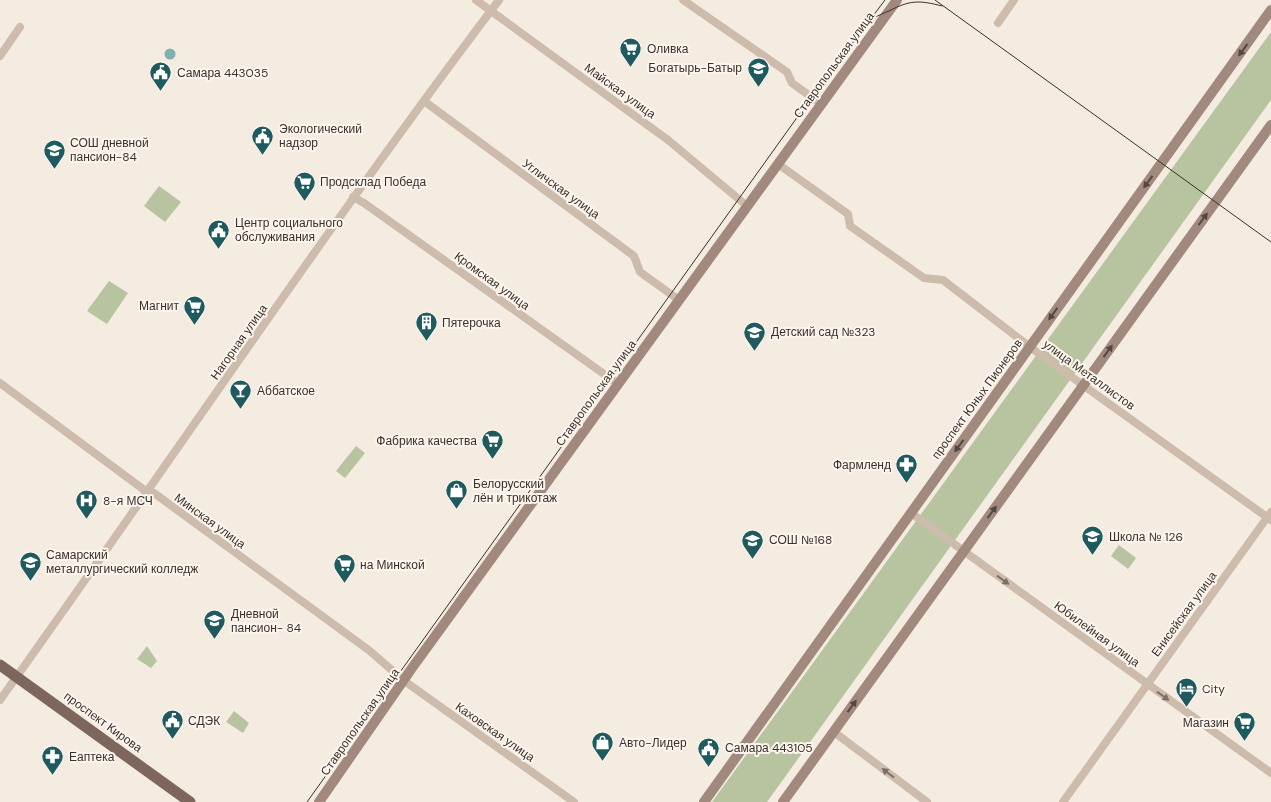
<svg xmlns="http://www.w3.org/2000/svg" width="1271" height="802" font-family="'DM Sans',sans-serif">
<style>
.green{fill:#b8c4a0}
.water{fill:#7fb0b2}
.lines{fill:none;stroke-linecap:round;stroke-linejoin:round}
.street{stroke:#cdbbac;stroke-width:8}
.secondary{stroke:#a18a7d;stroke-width:10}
.primary{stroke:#7d675c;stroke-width:11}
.tram{stroke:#3b302b;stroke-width:1}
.oneway{fill:#544640}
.oneway2{fill:#7d6f65}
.labels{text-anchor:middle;stroke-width:4;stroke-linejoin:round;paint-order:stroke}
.poi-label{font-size:12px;fill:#3b302b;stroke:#fbf5ee;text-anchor:start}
.street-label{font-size:12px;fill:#3b302b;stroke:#fbf5ee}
</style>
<rect width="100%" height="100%" fill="#f4ebe1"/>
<path class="green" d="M1271,32v68l-504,702h-55z
M159,186l22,16 -16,20 -21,-16z
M109,281l19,12 -21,31 -20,-13z
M356,446l9,7 -20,25 -9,-7z
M1119,545l17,13 -8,11 -17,-13z
M147,646l10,15 -6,7 -14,-9z
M234,711l15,12 -6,10 -17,-11z"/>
<path class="water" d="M164.5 54a5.5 5.5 0 1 1 11 0a5.5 5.5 0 1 1-11 0Z"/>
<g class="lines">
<path class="street" d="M476,0l192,140 79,66
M683,0l104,72 5,11 29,21
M998,23l16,-23
M0,56l20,-29
M424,101l210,155 6,16 39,28
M778,164l70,50 2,12 74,52 19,2 87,67 241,173
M353,197l11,6 254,181
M0,383l147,109 7,1 216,158 33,29 171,122
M911,513l360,260
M0,700c167,-233 326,-472 499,-700
M834,732l93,70
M1063,802l208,-290"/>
<path class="secondary" d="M319,802l93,-134 485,-668
M704,802l567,-792
M783,802l488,-677"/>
<path class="primary" d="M0,665l190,137"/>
<path class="tram" d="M935,0l336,242
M874,18c5,-3 10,-5 15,-7 21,-11 30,-11 53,-5
M307,802l504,-704 74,-98"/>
</g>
<defs><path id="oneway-solid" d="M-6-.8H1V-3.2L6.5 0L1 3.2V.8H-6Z" transform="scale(1.25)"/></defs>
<g class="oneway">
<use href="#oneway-solid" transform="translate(1243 50) rotate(126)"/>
<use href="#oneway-solid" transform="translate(1148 182) rotate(126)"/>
<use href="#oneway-solid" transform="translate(1203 219) rotate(-54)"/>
<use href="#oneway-solid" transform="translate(1053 314) rotate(126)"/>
<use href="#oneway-solid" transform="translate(1108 351) rotate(-54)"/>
<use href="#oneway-solid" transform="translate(959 446) rotate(126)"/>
<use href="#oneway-solid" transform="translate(992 512) rotate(-54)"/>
<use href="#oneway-solid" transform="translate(852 706) rotate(-54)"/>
</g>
<g class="oneway2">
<use href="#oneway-solid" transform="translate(1003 580) rotate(36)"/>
<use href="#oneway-solid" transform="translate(1163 696) rotate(36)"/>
<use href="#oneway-solid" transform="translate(888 773) rotate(-143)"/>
</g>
<defs>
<symbol id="supermarket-pin" viewBox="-11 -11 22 30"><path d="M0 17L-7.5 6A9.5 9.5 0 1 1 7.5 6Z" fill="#1f5a5e" stroke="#fbf5ee"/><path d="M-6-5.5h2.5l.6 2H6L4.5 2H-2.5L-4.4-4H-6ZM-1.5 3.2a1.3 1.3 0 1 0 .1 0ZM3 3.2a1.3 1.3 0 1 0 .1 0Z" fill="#fff"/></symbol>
<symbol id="school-pin" viewBox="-11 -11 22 30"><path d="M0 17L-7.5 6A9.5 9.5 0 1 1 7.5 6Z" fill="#1f5a5e" stroke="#fbf5ee"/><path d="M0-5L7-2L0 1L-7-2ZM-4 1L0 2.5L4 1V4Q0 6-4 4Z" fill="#fff"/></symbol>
<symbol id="civic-pin" viewBox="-11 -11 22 30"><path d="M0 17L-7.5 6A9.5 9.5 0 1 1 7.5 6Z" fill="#1f5a5e" stroke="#fbf5ee"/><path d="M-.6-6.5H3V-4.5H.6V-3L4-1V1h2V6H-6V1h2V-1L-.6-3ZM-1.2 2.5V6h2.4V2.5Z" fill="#fff"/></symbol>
<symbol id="building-pin" viewBox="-11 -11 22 30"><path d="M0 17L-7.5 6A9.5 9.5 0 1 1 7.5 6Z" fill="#1f5a5e" stroke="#fbf5ee"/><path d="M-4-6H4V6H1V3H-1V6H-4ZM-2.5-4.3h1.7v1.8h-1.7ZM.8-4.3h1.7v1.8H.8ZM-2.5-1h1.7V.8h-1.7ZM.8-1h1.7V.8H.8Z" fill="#fff"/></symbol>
<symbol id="bar-pin" viewBox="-11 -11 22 30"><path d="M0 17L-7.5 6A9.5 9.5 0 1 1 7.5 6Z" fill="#1f5a5e" stroke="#fbf5ee"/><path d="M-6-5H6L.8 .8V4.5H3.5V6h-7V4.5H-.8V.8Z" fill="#fff"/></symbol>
<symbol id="pharmacy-pin" viewBox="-11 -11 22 30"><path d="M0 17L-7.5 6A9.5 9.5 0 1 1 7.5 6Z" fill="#1f5a5e" stroke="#fbf5ee"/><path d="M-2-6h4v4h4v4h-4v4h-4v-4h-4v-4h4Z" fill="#fff"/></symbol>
<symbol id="shop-pin" viewBox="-11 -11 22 30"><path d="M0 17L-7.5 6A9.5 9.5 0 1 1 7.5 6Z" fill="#1f5a5e" stroke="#fbf5ee"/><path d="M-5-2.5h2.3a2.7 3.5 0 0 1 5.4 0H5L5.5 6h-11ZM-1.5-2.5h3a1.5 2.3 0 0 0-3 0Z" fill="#fff"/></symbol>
<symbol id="hospital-pin" viewBox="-11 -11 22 30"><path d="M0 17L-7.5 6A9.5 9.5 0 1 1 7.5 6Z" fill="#1f5a5e" stroke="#fbf5ee"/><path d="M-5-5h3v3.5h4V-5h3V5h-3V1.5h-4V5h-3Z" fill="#fff"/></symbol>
<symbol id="university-pin" viewBox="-11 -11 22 30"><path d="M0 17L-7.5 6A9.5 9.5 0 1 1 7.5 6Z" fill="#1f5a5e" stroke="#fbf5ee"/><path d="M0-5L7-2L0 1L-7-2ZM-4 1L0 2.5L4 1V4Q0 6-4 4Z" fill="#fff"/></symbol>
<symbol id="hotel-pin" viewBox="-11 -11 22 30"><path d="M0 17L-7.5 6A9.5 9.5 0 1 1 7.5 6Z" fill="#1f5a5e" stroke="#fbf5ee"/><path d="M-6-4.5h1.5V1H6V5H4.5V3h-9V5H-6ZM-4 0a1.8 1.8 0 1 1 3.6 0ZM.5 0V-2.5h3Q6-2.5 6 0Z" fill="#fff"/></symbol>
</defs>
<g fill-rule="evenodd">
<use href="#supermarket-pin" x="618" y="36" width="25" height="34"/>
<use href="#school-pin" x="746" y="56" width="25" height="34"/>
<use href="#civic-pin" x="148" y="60" width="25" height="34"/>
<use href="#civic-pin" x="250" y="124" width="25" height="34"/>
<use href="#school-pin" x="42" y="138" width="25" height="34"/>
<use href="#supermarket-pin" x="292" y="170" width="25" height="34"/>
<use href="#civic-pin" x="206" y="218" width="25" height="34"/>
<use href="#supermarket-pin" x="182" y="294" width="25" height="34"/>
<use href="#building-pin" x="414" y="310" width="25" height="34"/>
<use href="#school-pin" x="742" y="320" width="25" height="34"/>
<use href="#bar-pin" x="228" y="378" width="25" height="34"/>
<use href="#supermarket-pin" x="480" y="428" width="25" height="34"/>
<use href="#pharmacy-pin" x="894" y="452" width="25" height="34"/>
<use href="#shop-pin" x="444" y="478" width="25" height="34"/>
<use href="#hospital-pin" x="74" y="488" width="25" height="34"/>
<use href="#school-pin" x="1080" y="524" width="25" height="34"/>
<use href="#school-pin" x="740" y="528" width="25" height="34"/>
<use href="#university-pin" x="18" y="550" width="25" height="34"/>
<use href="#supermarket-pin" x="332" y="552" width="25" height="34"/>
<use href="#school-pin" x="202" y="608" width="25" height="34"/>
<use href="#hotel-pin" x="1174" y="676" width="25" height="34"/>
<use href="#civic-pin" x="160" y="708" width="25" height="34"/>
<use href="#supermarket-pin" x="1232" y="710" width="25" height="34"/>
<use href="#shop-pin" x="590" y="730" width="25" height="34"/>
<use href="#civic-pin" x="696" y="736" width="25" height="34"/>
<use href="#pharmacy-pin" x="40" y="744" width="25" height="34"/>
</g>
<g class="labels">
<g class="poi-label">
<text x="647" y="53">Оливка</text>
<text x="742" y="72" text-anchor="end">Богатырь-Батыр</text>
<text x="177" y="77">Самара 443035</text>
<text x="279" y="133">Экологический<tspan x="279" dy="14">надзор</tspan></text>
<text x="70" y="147">СОШ дневной<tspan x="70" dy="14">пансион-84</tspan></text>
<text x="320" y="186">Продсклад Победа</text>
<text x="235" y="227">Центр социального<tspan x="235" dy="14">обслуживания</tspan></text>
<text x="179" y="310" text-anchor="end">Магнит</text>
<text x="442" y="327">Пятерочка</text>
<text x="771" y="336">Детский сад №323</text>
<text x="257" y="395">Аббатское</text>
<text x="477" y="445" text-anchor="end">Фабрика качества</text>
<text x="891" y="469" text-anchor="end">Фармленд</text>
<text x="473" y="488">Белорусский<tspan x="473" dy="14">лён и трикотаж</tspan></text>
<text x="103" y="505">8-я МСЧ</text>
<text x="1109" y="541">Школа № 126</text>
<text x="769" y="544">СОШ №168</text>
<text x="46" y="559">Самарский<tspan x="46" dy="14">металлургический колледж</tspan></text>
<text x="360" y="569">на Минской</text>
<text x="231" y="618">Дневной<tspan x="231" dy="14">пансион- 84</tspan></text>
<text x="1202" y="693">City</text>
<text x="188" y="725">СДЭК</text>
<text x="1229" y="727" text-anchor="end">Магазин</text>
<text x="619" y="747">Авто-Лидер</text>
<text x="725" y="752">Самара 443105</text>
<text x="69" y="761">Еаптека</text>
</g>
<g class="street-label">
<text transform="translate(834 65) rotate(-54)" y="4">Ставропольская улица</text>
<text transform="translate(620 91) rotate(36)" y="4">Майская улица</text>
<text transform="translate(561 189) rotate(36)" y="4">Угличская улица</text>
<text transform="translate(492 281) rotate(36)" y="4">Кромская улица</text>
<text transform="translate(239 342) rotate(-55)" y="4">Нагорная улица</text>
<text transform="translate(1089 375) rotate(36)" y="4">улица Металлистов</text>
<text transform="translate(596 393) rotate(-54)" y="4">Ставропольская улица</text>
<text transform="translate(977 399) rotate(-54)" y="4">проспект Юных Пионеров</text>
<text transform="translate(210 521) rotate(36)" y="4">Минская улица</text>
<text transform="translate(1184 614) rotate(-54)" y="4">Енисейская улица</text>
<text transform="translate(1097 634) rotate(36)" y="4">Юбилейная улица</text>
<text transform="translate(103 722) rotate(36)" y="4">проспект Кирова</text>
<text transform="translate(360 722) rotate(-55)" y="4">Ставропольская улица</text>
<text transform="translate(495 732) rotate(35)" y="4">Каховская улица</text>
</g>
</g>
</svg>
